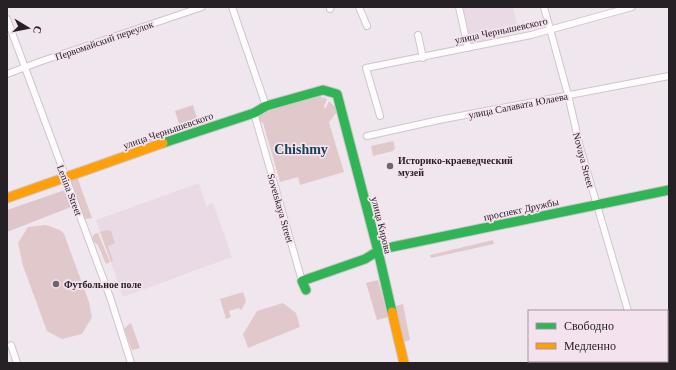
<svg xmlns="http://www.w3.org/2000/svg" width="676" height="370" font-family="'Times New Roman',serif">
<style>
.built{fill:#eadae6}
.green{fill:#e1c8cb}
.forest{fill:#dec6ca}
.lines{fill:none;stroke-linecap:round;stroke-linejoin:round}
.street-casing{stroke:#cdc6cb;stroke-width:8}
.fast-casing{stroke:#cdc6cb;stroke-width:11}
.slow-casing{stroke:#cdc6cb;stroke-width:11}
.street{stroke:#fdfbfc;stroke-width:6}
.fast{stroke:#30b455;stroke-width:9}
.slow{stroke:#ff9f0a;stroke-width:9}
.poi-dot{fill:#6d666b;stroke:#f4e3ef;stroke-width:1.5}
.labels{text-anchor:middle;stroke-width:3.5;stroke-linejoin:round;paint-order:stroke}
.street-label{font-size:10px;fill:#272125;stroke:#f4e3ef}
.poi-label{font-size:10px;font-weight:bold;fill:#272125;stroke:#f4e3ef;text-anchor:start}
.district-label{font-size:14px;font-weight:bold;fill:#164358;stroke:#f4e3ef}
</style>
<rect width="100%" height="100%" fill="#f0e7ee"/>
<path class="built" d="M463,7h50l6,25 -48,11z
M199,183l7,23 7,-3 19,54 -109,40 -27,-77z"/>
<path class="green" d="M321,96l1,6v-5l5,2 -3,7 1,3 4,-8 7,7 1,4 -8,10 -2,-6 17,56 -44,13 -2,-8 -18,5 -17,-59 -4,-1v-9l53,-16z
M201,122l1,2 -1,2 -54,19 -3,-4z
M393,141l2,7 -2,3 -20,5 -2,-10z
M76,174l16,44 -6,1 -2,-1 -14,-38z
M46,225l14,5 4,4 25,68 3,15 -10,17 -20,5 -15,-8 -24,-65 -5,-23 10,-16z
M107,230l4,1 4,12 -7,3 5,15 -2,1 -11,-30z
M98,233l12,29 -4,2 -8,-19 -4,-3 -2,-3 2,-5z
M493,240l1,4 -63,14 -1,-3z
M243,292l3,9 -4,8 -2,1 -1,-2 -10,3 2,6 -5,2 -6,-20z
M283,303l13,10 4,14 -52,21 -5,-14 14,-23z
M403,304l7,36 -7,2 -10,-34 3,-2z
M131,323l9,25 -8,2 -8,-21 4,-4z"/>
<path class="forest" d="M193,105l5,16 -18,6 -5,-16z
M65,190l6,17 -64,25v-22z
M378,280l10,37 -11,3 -11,-37z"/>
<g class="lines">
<defs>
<path id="street" d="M232,7l34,99
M359,7l8,19
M459,7l9,41
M544,7l24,88 12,52 48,164
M330,9l1,-2
M7,19l103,278 21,66
M418,35l5,23
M7,74l32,-12 163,-55
M254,113l48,168
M380,116l-14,-48 165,-33 101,-28
M367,136l72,-16 230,-44
M667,343l2,-1
M11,345l6,18
M643,361v2
M592,363l8,-2"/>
<path id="fast" d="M163,143l91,-30 12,-7 57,-16 14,4 41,157 14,61
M306,290l-4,-9 63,-22 13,-8 14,-4 277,-57"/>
<path id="slow" d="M7,198l156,-55
M392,312l12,51"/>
</defs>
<use href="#street" class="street-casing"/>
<use href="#fast" class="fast-casing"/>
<use href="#slow" class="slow-casing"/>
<use href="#street" class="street"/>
<use href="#fast" class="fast"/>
<use href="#slow" class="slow"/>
</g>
<g class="poi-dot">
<circle cx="390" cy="166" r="4"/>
<circle cx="56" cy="284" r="4"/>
</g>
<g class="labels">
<g class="street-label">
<text transform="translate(501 30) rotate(-12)" y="4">улица Чернышевского</text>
<text transform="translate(104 40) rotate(-19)" y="4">Первомайский переулок</text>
<text transform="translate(518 105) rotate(-11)" y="4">улица Салавата Юлаева</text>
<text transform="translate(168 130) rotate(-19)" y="4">улица Чернышевского</text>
<text transform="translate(584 160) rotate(75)" y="4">Novaya Street</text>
<text transform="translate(70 190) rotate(69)" y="4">Lenina Street</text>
<text transform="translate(281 208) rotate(74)" y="4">Sovetskaya Street</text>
<text transform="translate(521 209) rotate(-12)" y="4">проспект Дружбы</text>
<text transform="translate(382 225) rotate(76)" y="4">улица Кирова</text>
</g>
<g class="poi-label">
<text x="398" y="164">Историко-краеведческий<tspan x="398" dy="12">музей</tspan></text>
<text x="64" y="288">Футбольное поле</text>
</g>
<g class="district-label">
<text x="301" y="154">Chishmy</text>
</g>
</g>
<rect width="676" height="370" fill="none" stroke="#272125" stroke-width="16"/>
<rect x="528" y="310" width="140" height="52" fill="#f4e3ef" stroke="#a2959e"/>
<rect x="536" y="323" width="20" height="6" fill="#30b455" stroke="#a2959e"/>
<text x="564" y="330" font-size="12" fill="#272125">Свободно</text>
<rect x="536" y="343" width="20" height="6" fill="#ff9f0a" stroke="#a2959e"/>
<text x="564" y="350" font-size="12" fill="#272125">Медленно</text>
<g transform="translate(28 28) rotate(100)" stroke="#f4e3ef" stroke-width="3" paint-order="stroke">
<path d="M0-3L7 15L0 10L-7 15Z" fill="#272125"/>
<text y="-6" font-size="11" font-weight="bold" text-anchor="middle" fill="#272125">С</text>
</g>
</svg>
